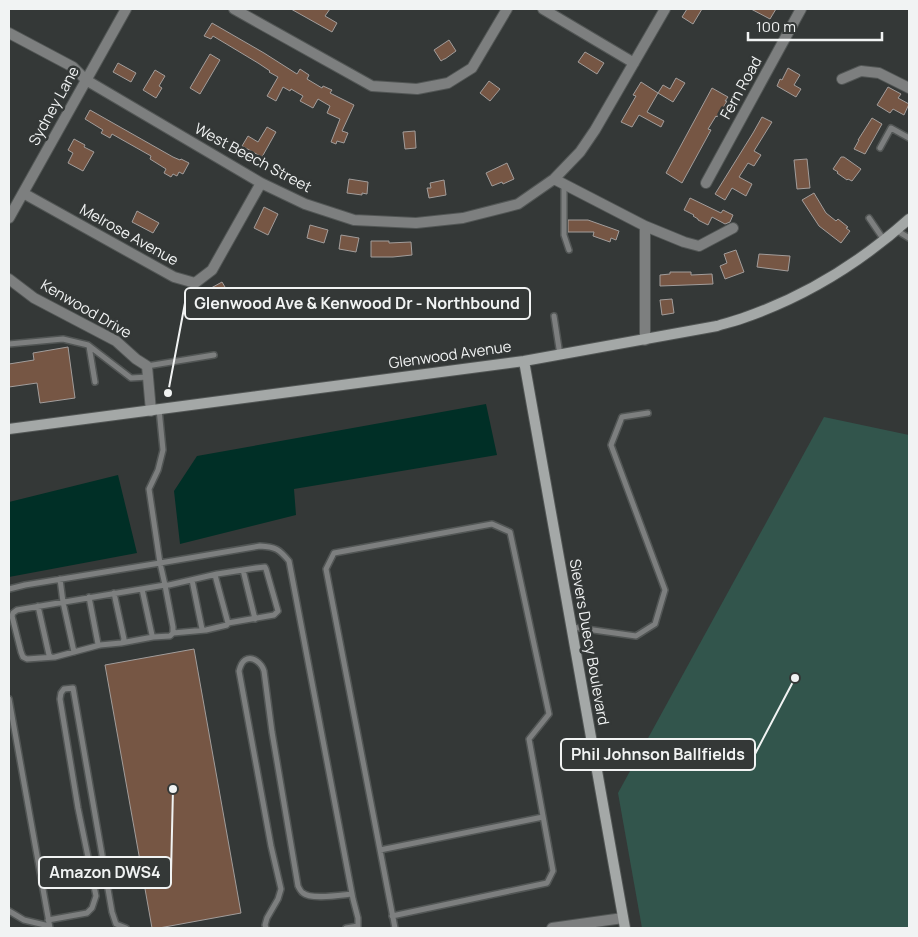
<svg xmlns="http://www.w3.org/2000/svg" width="918" height="937" font-family="Manrope,sans-serif">
<style>
.green{fill:#32554c}
.water{fill:#002f26}
.building{fill:#765644;stroke:#a29d9b}
.lines{fill:none;stroke-linecap:round;stroke-linejoin:round}
.lane-casing{stroke:#525655;stroke-width:8}
.street-casing{stroke:#525655;stroke-width:12}
.secondary-casing{stroke:#525655;stroke-width:12}
.lane{stroke:#7d7f7f;stroke-width:5}
.street{stroke:#7d7f7f;stroke-width:10}
.secondary{stroke:#a4a8a7;stroke-width:10}
.labels{text-anchor:middle;stroke-width:5;stroke-linejoin:round;paint-order:stroke}
.street-label{font-size:15px;fill:#f1f3f3;stroke:#343837}
.leader{fill:none;stroke:#f1f3f3;stroke-width:2}
.callout-dot{fill:#f1f3f3;stroke:#343837;stroke-width:2}
.callout{fill:#343837;stroke:#f1f3f3;stroke-width:2}
.callout-label{font-size:16px;text-anchor:middle;font-weight:bold;fill:#f1f3f3}
</style>
<rect width="100%" height="100%" fill="#343837"/>
<path class="green" d="M824,417l85,18v493h-267l-24,-135z"/>
<path class="water" d="M486,404l11,51 -203,34 2,26 -116,29 -6,-53 23,-35z
M118,475l19,78 -128,24v-75z"/>
<path class="building" d="M291,9h39l-5,7 12,7 -5,9z
M687,9h15l-9,15 -11,-7z
M751,9h25l-6,10z
M212,23l52,30 33,21 3,-5 9,6 -2,4 15,9 1,-2 9,4 -2,3 24,12 -12,26 6,2 -4,10 -7,-2 -1,3 -5,-2 9,-23 -13,-6 3,-7 -12,-7 -5,9 -13,-7 3,-5 -12,-7 -1,2 -7,-4 -7,14 -9,-5 11,-19 -9,-5 1,-1 -12,-8 -45,-27 -2,3 -7,-3z
M449,40l7,11 -11,8h-1l-3,2 -7,-11z
M585,52l19,11 -7,11 -19,-12z
M210,54l10,6 -20,34 -10,-6z
M118,63l18,10 -5,9 -18,-10z
M788,68l12,7 -6,10 7,4 -5,8 -19,-11 3,-7 2,1z
M155,70l10,6 -6,10 3,2 -6,10 -13,-8z
M676,78l9,5 -12,19 -15,-9 5,-8 7,4z
M489,81l11,8 -10,12 -10,-8z
M641,82l17,11 -11,19 17,9 -3,6 -22,-12 -7,12 -11,-5 15,-26 -3,-1z
M888,87l13,7 -3,4 11,6 -5,11 -11,-6 -3,4 -13,-8z
M712,88l16,9 -3,4h2l-7,12h-1l-2,4 -1,-1 -8,13 3,1 -29,53 -16,-10z
M90,110l83,47 7,3 1,-1 8,4 -6,11 -4,-2 -2,4 -4,-2 -2,3 -7,-4 2,-4 -16,-10 1,-3 -39,-22 -2,4 -9,-5 2,-3 -18,-11z
M762,117l10,5 -18,29 7,4 -7,11 -6,-3 -9,14 13,7 -6,12 -14,-8 -7,12 -10,-6 38,-61z
M872,118l10,6 -17,30 -11,-5 5,-9h-1z
M267,127l9,5 -14,25 -20,-11 6,-10 10,6z
M415,131l1,17 -11,1 -2,-17z
M74,139l11,6 -1,2 10,5 -11,19 -15,-8 5,-10 -5,-3z
M841,157h3l17,12 -9,12 -4,-2 -1,1 -10,-7 1,-1 -5,-3z
M807,159l3,29 -13,1 -3,-29z
M507,163l7,16 -11,5 -1,-2 -10,4 -6,-13z
M349,179l19,3 -1,12 -5,-1v2l-15,-2z
M444,180l2,15 -17,3 -2,-10h4l-1,-5z
M814,193l12,20 10,8 2,-2 10,8 -2,1 4,3 -9,12 -22,-17 -17,-26z
M690,198l31,15 2,-3 10,5 -3,7 -5,2 -13,-7 -4,8 -10,-5v-1l-5,-3 1,-1 -10,-5z
M264,207l14,7 -10,21 -14,-7z
M137,211l22,12 -6,10 -21,-11z
M568,220h20l31,11 -3,9 -5,-2 -1,4 -17,-6 1,-4h-26z
M310,225l18,5 -4,13 -17,-5z
M341,235l18,3 -3,14 -17,-3z
M371,241h18v2l22,-1 1,13 -19,2h-22z
M736,250l8,22 -19,7 -5,-13 7,-3 -3,-9z
M759,254l31,2 -2,15 -31,-4z
M670,272h21v3l21,-1 1,10 -53,2v-11l10,-1z
M222,282l6,10 -20,12 -6,-11z
M672,299l2,14 -12,2 -2,-15z
M68,347l7,51 -35,5 -3,-20 -28,4v-23l25,-4 -1,-7z
M194,649l47,264 -82,15h-7l-47,-263z"/>
<g class="lines">
<defs>
<path id="lane" d="M880,148l11,-20 18,10
M564,184v51l5,15
M869,218l15,22
M896,230l13,8
M554,316l6,39
M9,344l54,-5 25,6 43,33 17,-1
M89,346l6,36
M147,366l67,-11
M159,409l4,41 -5,20 -9,19 11,74 100,-17c16,1 19,3 29,15l64,338 5,19v10
M243,570l12,49
M215,575l13,48
M60,579l3,23 11,50
M192,580l10,49 2,1
M9,589l16,-4 135,-22 5,22h4l48,-11 39,-6 9,-1 1,2 12,42 -4,4 -46,8 -1,2 -21,5 -33,3 -3,3 -17,1 -32,6 -21,2 -45,12 -28,2 -4,-2 -2,-5 -9,-36 1,-3 4,-3 148,-25 8,42v6
M142,589l10,46 1,2
M114,593l10,46 -1,3
M89,597l9,47 2,1
M38,606l11,49 2,2
M572,627l64,9 19,-12 10,-34 -54,-145 11,-28 26,-4
M9,699l41,229
M380,850l163,-33
M9,911l15,9 25,6
M392,916l155,-33 6,-12 -24,-132 20,-25 -39,-182 -18,-8 -158,29 -8,16 69,359
M48,920l39,-7 5,-5 4,-12 -18,-88 -18,-109 1,-6 3,-4 9,-1 39,224 4,12 10,4
M266,928l-1,-3 2,-7 11,-19 3,-10 -10,-43 -32,-175c1,-4 3,-9 6,-11 8,-5 17,4 19,11l8,61 26,154c1,2 3,6 5,7 8,7 38,2 49,1
M346,928l12,-2"/>
<path id="street" d="M234,9l138,77 45,3 31,-6 24,-15 35,-59
M543,9l91,54
M9,33l64,34 13,13 175,103 44,21 49,16 62,3 47,-5 55,-14 36,-25 26,-27 15,-22 70,-121
M842,79l19,-8 18,2 30,15
M554,179l91,47v114
M706,183l95,-174
M23,193l151,84 21,6 17,-13 49,-87
M9,218l117,-209
M645,226l39,16 15,4 34,-18
M9,279l25,19 82,43 20,18 11,7 4,45
M552,928l71,-10"/>
<path id="secondary" d="M524,361l101,567
M9,429l515,-68 193,-35c9,-3 19,-5 29,-9 60,-21 116,-56 163,-98"/>
</defs>
<use href="#lane" class="lane-casing"/>
<use href="#street" class="street-casing"/>
<use href="#secondary" class="secondary-casing"/>
<use href="#lane" class="lane"/>
<use href="#street" class="street"/>
<use href="#secondary" class="secondary"/>
</g>
<g class="labels">
<g class="street-label">
<text transform="translate(741 88) rotate(-61)" y="5">Fern Road</text>
<text transform="translate(54 106) rotate(-61)" y="5">Sydney Lane</text>
<text transform="translate(253 158) rotate(28)" y="5">West Beech Street</text>
<text transform="translate(129 235) rotate(29)" y="5">Melrose Avenue</text>
<text transform="translate(86 309) rotate(30)" y="5">Kenwood Drive</text>
<text transform="translate(450 355) rotate(-8)" y="5">Glenwood Avenue</text>
<text transform="translate(589 642) rotate(80)" y="5">Sievers Duecy Boulevard</text>
</g>
</g>
<path class="leader" d="M168 393L185 303M795 678L755 754M173 789L171 873"/>
<g class="callout-dot">
<circle cx="168" cy="393" r="5"/>
<circle cx="795" cy="678" r="5"/>
<circle cx="173" cy="789" r="5"/>
</g>
<g class="callout">
<rect x="185" y="288" width="345" height="31" rx="5"/>
<rect x="561" y="739" width="194" height="31" rx="5"/>
<rect x="39" y="857" width="132" height="31" rx="5"/>
</g>
<g class="callout-label">
<text x="357" y="309">Glenwood Ave &amp; Kenwood Dr - Northbound</text>
<text x="658" y="760">Phil Johnson Ballfields</text>
<text x="105" y="878">Amazon DWS4</text>
</g>
<rect width="918" height="937" fill="none" stroke="#f1f3f3" stroke-width="20"/>
<path d="M748 32v8h134v-8" fill="none" stroke="#f1f3f3" stroke-width="2.5"/>
<text x="756" y="32" font-size="15" fill="#f1f3f3" stroke="#343837" stroke-width="4" paint-order="stroke">100 m</text>
</svg>
